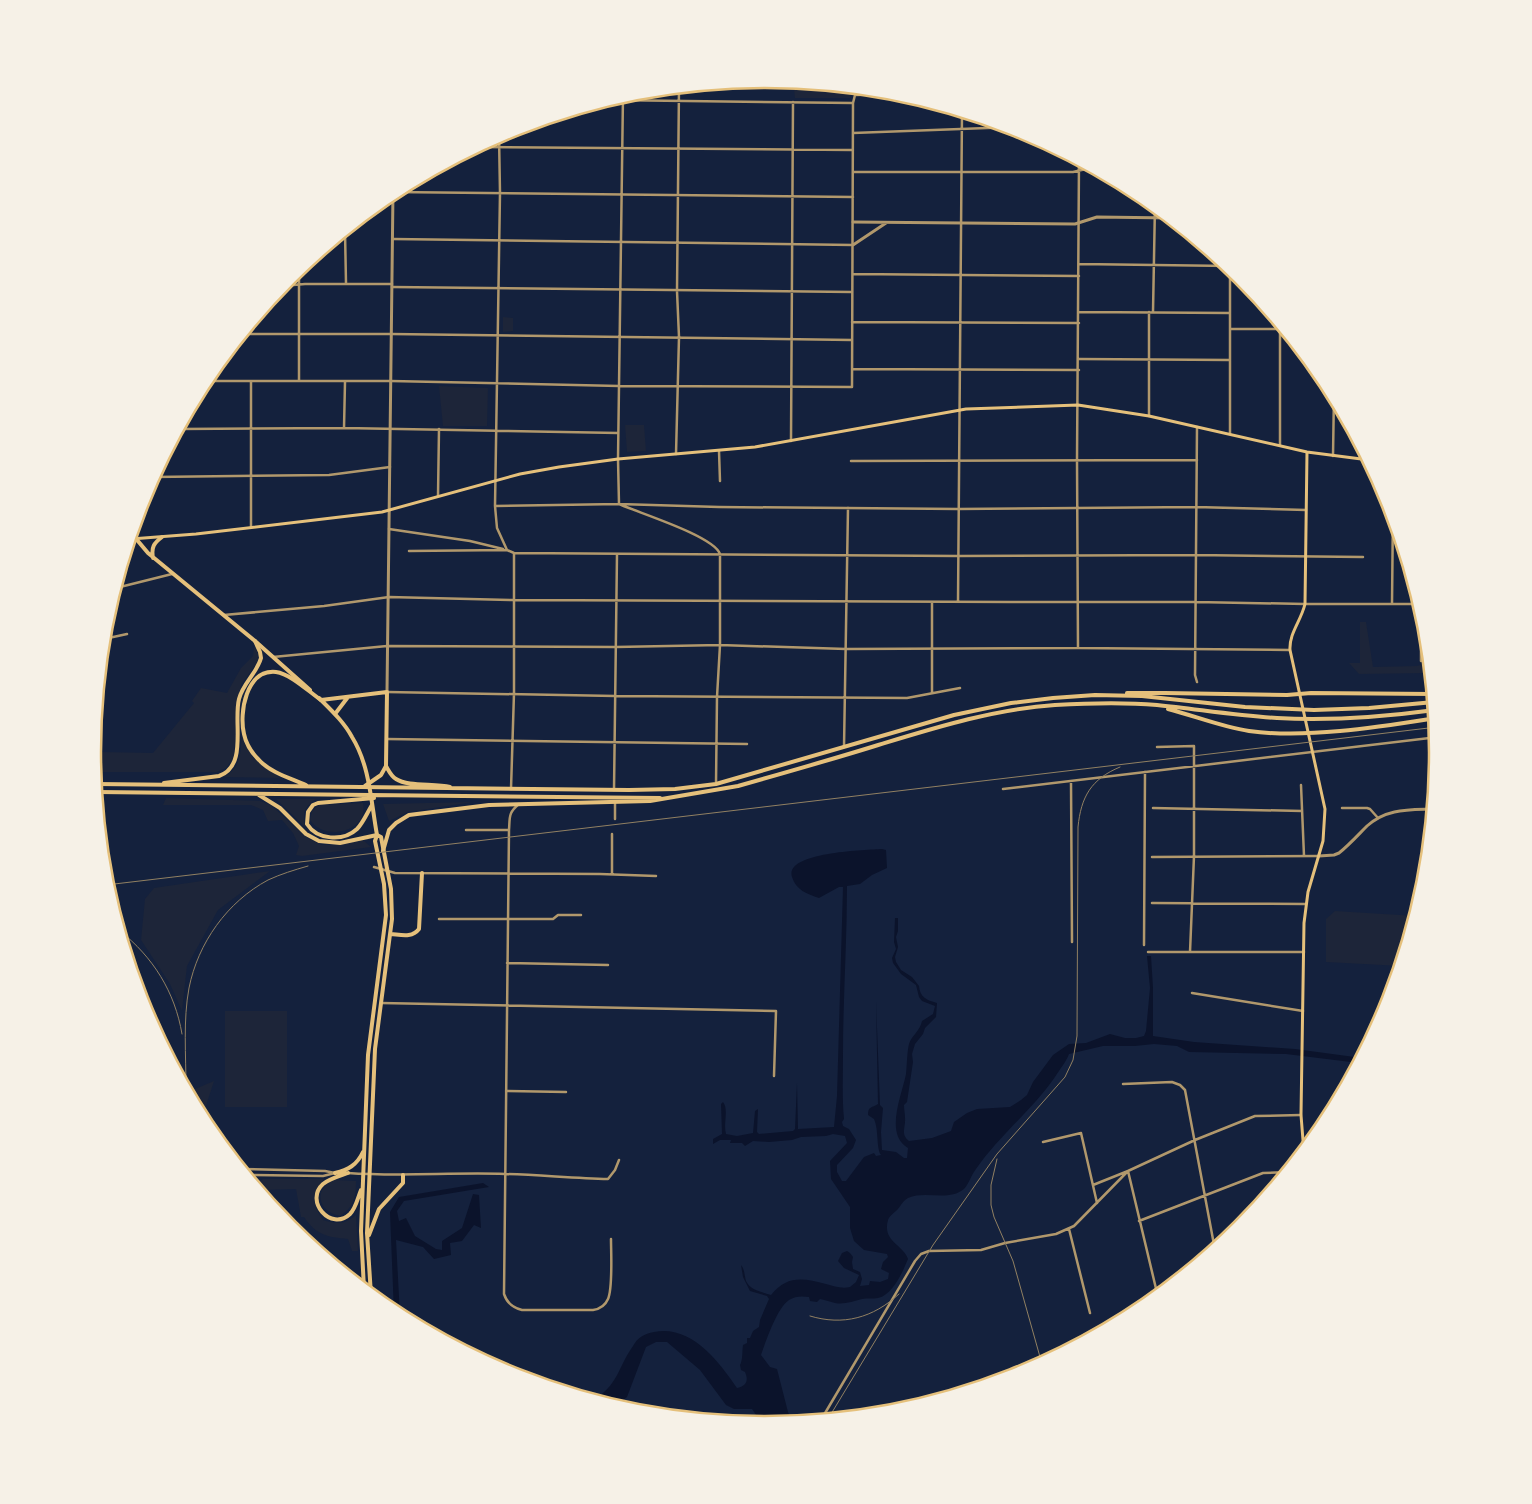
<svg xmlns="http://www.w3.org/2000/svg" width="1532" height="1504" font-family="Spectral,serif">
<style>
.green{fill:#1d2539}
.water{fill:#0b132b}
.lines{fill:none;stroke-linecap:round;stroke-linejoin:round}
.minor{stroke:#b1986c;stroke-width:2.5}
.tertiary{stroke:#b1986c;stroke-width:3}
.secondary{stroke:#e5c07b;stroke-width:3}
.primary{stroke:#e5c07b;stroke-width:4}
.trunk{stroke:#e5c07b;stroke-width:4}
.rail{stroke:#918062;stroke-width:1}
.rim{fill:none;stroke:#e5c07b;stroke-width:2.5}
</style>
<rect width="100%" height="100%" fill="#14213d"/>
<path class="green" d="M793,81l57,6v11h-55z
M503,317l10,1v13l-10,1z
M439,386l49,2 -1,38h-44z
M625,425h19l2,26 -19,1z
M1360,622h6l7,45 44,-1 13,-4 1,11 -72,1 -10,-11h11z
M254,646l5,8 -3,10 -15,21 -4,19 -3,53 -8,11 -9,4h-122l-1,-11 7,-9 52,1 41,-50 -2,-2 9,-13 26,5 14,-25 12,-12z
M242,732l11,26 27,20 -58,-1c21,-8 18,-27 20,-45z
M166,798l94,3 11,4 34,31 17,9h19l22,-5 8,7 -69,9 -6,-1 3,-9 -6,-13 -11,-13 -14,1 -5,-11 -12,-5h-88z
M276,799h40c-13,9 -13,13 -11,28z
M473,802l-65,10 -19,9 -6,-17z
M363,803c6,29 -39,39 -53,17l2,-9 7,-6z
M270,871l-52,39 -31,56 -5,45 -12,-27 -29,-44 4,-41 9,-11z
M1335,911l81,5 -15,50 -75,-4v-43z
M225,1011h62v96h-62z
M214,1081l-12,37 -14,-26z
M263,1179h61c-13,16 -12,24 -1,41 14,4 21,5 33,-5l2,36h-6l-4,-12c-21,-2 -32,-4 -44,-22h-3l-5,-28 -32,1 -6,-4v-4z
M335,1180l21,1c0,16 -2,26 -16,35 -23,-4 -27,-29 -5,-36z"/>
<path class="water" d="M882,849l4,1 1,18 -15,7 -12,9 -13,2c0,56 -4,112 -4,168 0,22 -1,44 1,65l-2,3 1,4 6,3 7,11 -3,8 -16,17v7l5,9h4l18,-24 10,-4 2,3 5,-1c-5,-7 -2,-25 -7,-36l-6,-4c0,-9 4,-7 10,-11l-2,-103 4,104 3,3 -2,24 1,18 14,2 8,6h3l1,-10c-24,-14 -6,-53 -2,-74 1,-9 1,-22 3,-30 3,-9 11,-13 13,-23l11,-7 2,-8 -13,-5 -3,-4 -3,-12 -15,-11 -8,-11 -1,-5 4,-9 -2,-7 1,-24h3v13l-2,6 2,10 -3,10 1,5 5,8 11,7 7,9c1,11 7,14 18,17l-1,14 -11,11 -2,6 -8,10 -3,10 1,8 -6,40 -3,3c0,4 1,9 1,13 1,9 -5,16 4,23l23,-3 19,-7 3,-9 13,-9 10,-4 33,-2 11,-7 6,-5 6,-13 20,-27 16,-11 17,-1 24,-9 15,4h11l8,-2 2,-5 4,-43 -3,-32h4l2,32v48l41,6 101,7 67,9 -3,5 -73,-9 -97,-2 -12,-6 -23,-2 -19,2h-32l-34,8c-3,8 -9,15 -14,23 -23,33 -56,59 -79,92 -5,6 -7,15 -12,20 -16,13 -38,1 -56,9 -4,2 -7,7 -10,11 -4,4 -8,6 -10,11 -6,22 15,24 20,39 -5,12 -15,36 -30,39 -5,1 -11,0 -16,1 -9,2 -18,6 -27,4 -5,-1 -9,-3 -15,-4l-3,3 -7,-1 -1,-4c-7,-1 -14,-1 -20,3 -12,8 -23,41 -28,55l9,12 7,2 11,43 5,11 -19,1 -13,-2 -9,-13h-18l-8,-4 -26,-35 -33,-28h-11l-10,5 -19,50 -12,10 -22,-7c25,-14 25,-33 40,-54 5,-9 11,-12 21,-14 38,-7 64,29 83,56 9,-2 12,-7 8,-16l-4,-2 -1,-5c3,-5 2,-14 3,-20l4,-2v-5h3l3,-7 6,-4 1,-7 9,-21 -2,-3 -17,-5 -7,-14 -2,-12c4,5 3,9 5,16 4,9 16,11 25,14 16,-20 32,-17 55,-11 8,2 15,5 24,3l6,-5 3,-7 -15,-7 -6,-7 4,-8 5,-2 3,2 3,4 -1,5 1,7 7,3 2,7 -2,7 9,-1 1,-4 10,1 8,-3 1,-6 -8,-4 2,-7 5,-5 -1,-3 -23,-4 -10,-9 -4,-13v-21l-19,-28 -1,-18 17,-18 -2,-7 -12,-2 -7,2 -25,1 -9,3 -23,2 -16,-1 -8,5 -3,-3h-12l1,-3h-11l-7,4v-5l9,-5 -1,-30 2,-2c6,7 0,22 3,32l11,2 16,-3 2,-22 3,-2 -1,23 2,2 34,-3 2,-2 2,-46 1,46 36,-2 3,-31 6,-209h-4l-20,11c-12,-4 -23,-8 -27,-21 -8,-25 74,-27 90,-28z
M483,1183l6,4 -85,14 -7,10 2,10 7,-3 9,18 21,13 6,1v-9l20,-13 11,-34 6,1 2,33 -7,-3 -12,16 -12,2 1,12 -17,4 -11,-12 -27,-7 4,76 -6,-3 -4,-101 9,-15z"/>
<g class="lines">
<path class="minor" d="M623,95l-5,364 1,45c20,9 95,32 101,50v91l-3,52 -1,87
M607,100l246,3
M853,133l161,-6
M499,135l1,58 -5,313 2,22 10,22
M477,147l376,3
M853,172h220l13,-3h11
M393,192l460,5
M345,231l1,52
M393,239l460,6
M1079,264l151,2
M1230,266v168
M853,274l226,2
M282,286l23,-2h87
M392,287l460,5
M1079,312l151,1
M1149,312v104
M1153,312l2,-108
M852,322l227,1
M1230,329h56
M242,334h149l461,6
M1079,359l151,1
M852,369l227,1
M204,381h187l228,5 233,1 1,-284 2,-8 49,-1
M299,381v-113
M1197,427l-2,248 2,7
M344,428l1,-46
M179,429l165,-1 274,5
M791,441l2,-339
M1280,445v-122
M719,451l1,30
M676,454l3,-117 -2,-46 2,-204
M1333,456l1,-63
M851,461l346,-1
M153,477l176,-2 61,-8
M438,496l1,-67
M495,506l124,-2 100,3 239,2 238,-2 110,3
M251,527v-146
M389,529l81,12 33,8
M409,551l98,-1 7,3 444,3 237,-1 168,2
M116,588l56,-14
M958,602l4,-491
M1392,604l1,-95
M1421,604v57l9,-2
M224,615l100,-9 65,-9 124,3 498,2h185l109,2h116
M104,639l23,-5
M1078,648l-1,-188 2,-300
M273,657l114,-11 229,1 104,-2 126,4 232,-1 212,2
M387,692l228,4 292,2 53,-10
M932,692v-90
M387,739l360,5
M844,747l4,-239
M1157,747l37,-1v110l-4,96
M1071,781l1,161
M1301,785l3,71
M511,789l3,-96v-140
M1003,789l435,-52
M614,790l3,-236
M519,804c-11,9 -9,13 -10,26l-5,464c3,9 9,14 18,16h71c7,-1 12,-4 15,-11 5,-11 3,-46 3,-60
M1153,808l149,3
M1342,808h25l3,1 8,9
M615,819v-17
M466,830h43
M1152,857l167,-1
M374,867l21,6 205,1 56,2
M612,874v-40
M1152,903l154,1
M439,919h114l5,-4h23
M1144,945l1,-173
M1148,952h156
M507,963l101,2
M1192,993l111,18
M381,1003l395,8 -2,65
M1123,1084l49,-2 8,3 5,5 30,160
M506,1091l60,1
M1043,1142l38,-9 16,70
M241,1169l84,2 10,2
M348,1173c53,4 105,-1 157,1 34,1 68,4 103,5l7,-9 4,-10
M247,1175l76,1 12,-3
M1093,1185l35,-14 30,126
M1139,1221l124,-48 25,-1
M1069,1229l21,84
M821,1420l94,-159 6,-7 8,-3 52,-1 24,-7 51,-9 18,-8 54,-55 67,-31 60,-24 46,-1"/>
<path class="tertiary" d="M853,222l222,2 22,-7 75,1
M853,245l33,-22
M387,692l6,-500
M1319,856l15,-1 5,-2c10,-8 19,-18 28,-27 20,-18 42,-16 67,-17"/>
<path class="secondary" d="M131,539l65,-5 186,-22 138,-38 39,-7 59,-8 137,-12 211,-38 112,-4 71,11 158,36 62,8
M1304,1153l-3,-38 3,-192 4,-31 15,-51 2,-32 -35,-159c-1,-17 11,-29 15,-46l2,-152"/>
<path class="primary" d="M132,534l16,19 107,88 55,49
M153,558c-2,-11 1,-15 9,-21
M319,698c12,12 25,24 33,39 18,29 19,65 25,98l-2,6 9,43 2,31 -18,140 -7,176 3,58
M321,700l66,-8 -1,74
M335,714l13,-17
M391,934c11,1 21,4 28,-5l3,-56
M335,1173c13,-3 22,-8 28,-21
M348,1173c-8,3 -19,6 -25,11 -19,17 8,48 27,30 6,-6 8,-17 11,-24
M369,1235l10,-26 24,-26v-8
M371,1295l-4,-62 8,-184 17,-130 -1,-30 -10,-52 -4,-2"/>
<path class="trunk" d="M1127,693h38l122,2 24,-2 122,1
M1168,709c27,7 54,18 81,22 57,8 130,-4 187,-13
M386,766c3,5 5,10 10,13 12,8 39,4 54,8
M164,783l55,-7c29,-10 14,-54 20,-77 4,-16 18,-26 22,-41l-1,-6 -5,-11
M96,784l533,6 46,-1 41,-5 238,-69 57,-12 42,-5 42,-3 47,1 103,11 69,3 55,-2 65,-6
M306,785c-16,-7 -35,-12 -47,-25 -7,-7 -13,-16 -15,-26 -5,-21 2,-65 32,-62 15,2 33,20 45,28
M365,786l16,-11 5,-9
M97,792l563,6
M259,795l21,13 26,26 13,7 21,2 37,-8
M372,805c-5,8 -9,18 -15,24 -14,13 -40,11 -50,-5l1,-12 5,-7 5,-2 56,-5
M383,851l6,-21 7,-7 13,-8 80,-10 161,-4 88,-15c46,-13 92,-26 137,-40 59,-18 119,-37 180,-41 34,-2 68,-3 102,0 40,4 80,11 120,13 53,3 106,-1 158,-8"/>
<path class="rail" d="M106,885l1331,-158
M120,931c33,26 55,61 62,103
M186,1088c0,-33 -3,-68 3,-100 9,-45 38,-86 79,-108 13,-6 26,-10 40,-14
M997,1159l-6,26v20l3,12 19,44 29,103
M810,1316c33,10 63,2 89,-22
M828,1419l105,-174 64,-91 68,-77 8,-17 4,-24 1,-209c3,-30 13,-48 42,-60"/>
</g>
<path d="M0 0H1532V1504H0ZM101 752a664 664 0 1 1 1328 0a664 664 0 1 1-1328 0Z" fill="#f6f1e7" fill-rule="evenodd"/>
<path class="rim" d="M101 752a664 664 0 1 1 1328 0a664 664 0 1 1-1328 0Z"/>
</svg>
